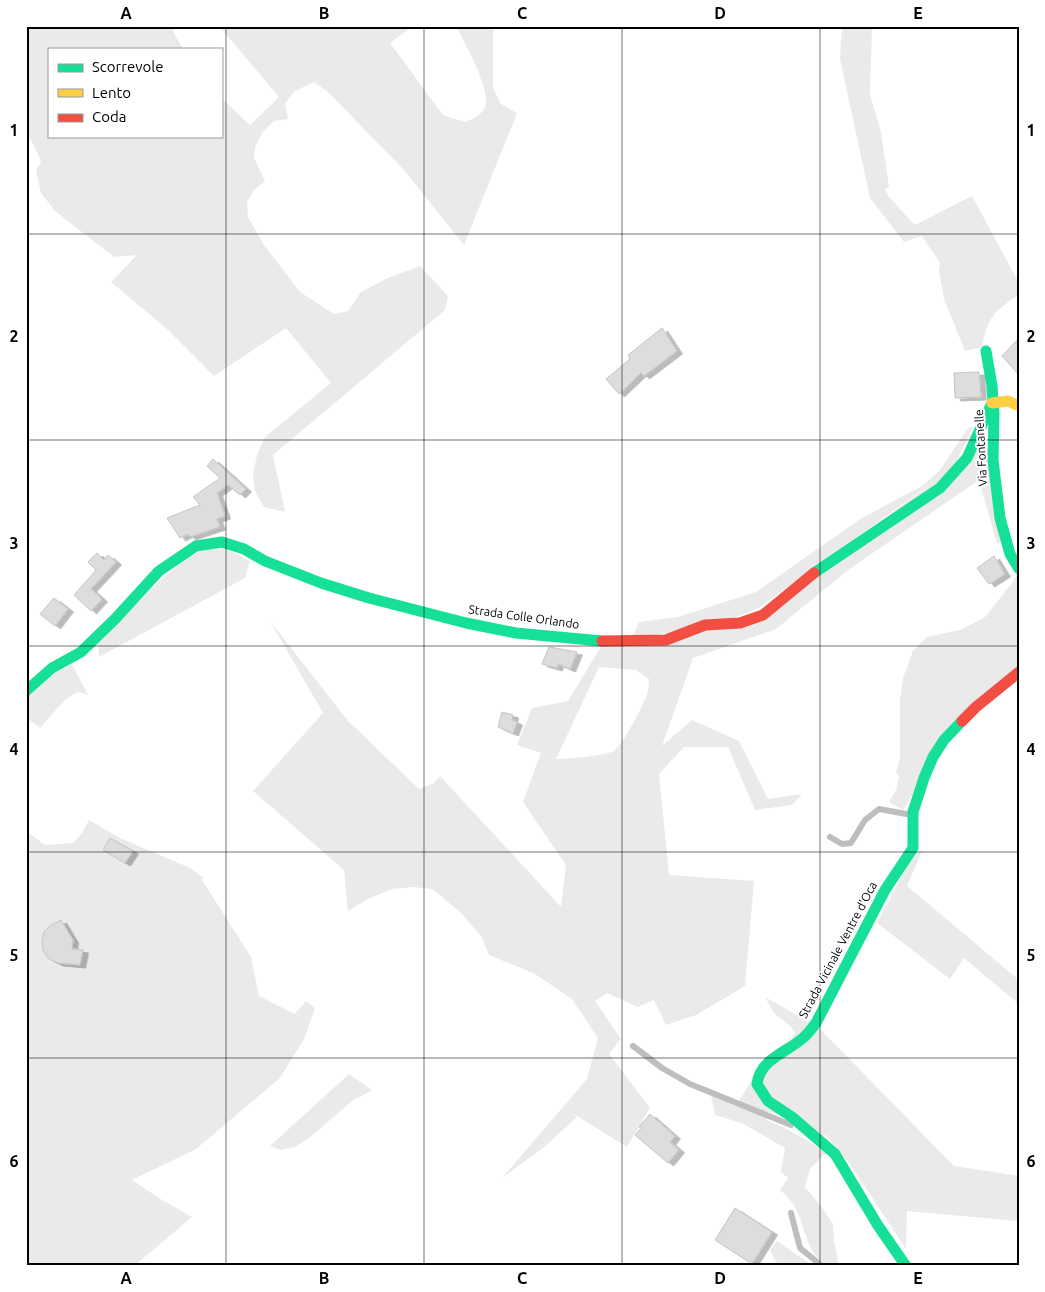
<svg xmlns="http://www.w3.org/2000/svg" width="1045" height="1292" font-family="Ubuntu,sans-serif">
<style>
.green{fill:#eaeaea;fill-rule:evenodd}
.building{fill:#ddd;stroke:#c5c5c5;filter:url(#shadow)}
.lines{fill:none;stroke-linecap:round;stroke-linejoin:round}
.lane{stroke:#bebebe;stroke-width:6}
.fast{stroke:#16e098;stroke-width:11}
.slow{stroke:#ffcf43;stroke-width:11}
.jam{stroke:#f24e42;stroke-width:11}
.grid{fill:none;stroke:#000;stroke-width:1;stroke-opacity:0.55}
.labels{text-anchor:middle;stroke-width:4;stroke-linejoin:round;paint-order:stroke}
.street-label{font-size:12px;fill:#000;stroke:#fff}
.neatline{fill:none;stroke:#000;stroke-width:2}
.grid-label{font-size:16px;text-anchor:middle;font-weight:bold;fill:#000}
</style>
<defs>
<filter id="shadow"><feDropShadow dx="5.5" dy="3" stdDeviation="0" flood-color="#0004"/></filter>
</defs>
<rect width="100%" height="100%" fill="#fff"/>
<path class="green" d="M26,26h148v7l9,16h-134v87h172v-38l29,27 29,-28 -60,-71h194l-23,17 53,72 22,7c7,-3 15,-6 19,-13 10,-16 -20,-66 -28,-83h37v62l8,16 16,9 -53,132 -60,-75 -76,-78 -14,-10 -19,9 -10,12 3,16 -14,2 -12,12 -7,14 -1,11 11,23 -11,9 -7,12 1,15 16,28 36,47 34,22 14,-3 13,-19 27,-14 32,-12 28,30 -3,14 -172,145 12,57 -21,-5 -9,-16 -2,-16 4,-20 8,-18 66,-54 -45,-55 -72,48 -48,-48 -55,-46 26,-27 -23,2 -59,-46 -14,-18 -5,-23 5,-8 -7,-17 -8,-11z
M842,26h30l-2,69 11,37 8,55 -4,2 4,8 26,28 57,-29 47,87v11c-25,18 -31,22 -37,53l-17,4 -21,-52 -5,-28 1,-8 -18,-27 -18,6 -34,-44 -30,-139z
M973,427l-20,41 -193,139c-35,18 -89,26 -128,31l7,-16 39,-5 78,-25 106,-74 60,-32 18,-16 28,-42z
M984,445l6,6 12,91 -5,1 -18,-63 -131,90 -72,59 -83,29 -31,88 30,-26 47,21 29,58 34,-5 -10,11 -37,5 -27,-63h-44l-25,27 10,101 85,6 -9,105 -49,29 -30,10 -12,-25 -16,7 -31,-14 -12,8 26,38 -12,15 41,54 -23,39 -55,-34 5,4 -34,31 -41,30 85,-99 11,-41 -26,-39 -37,-25 -46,-19 -8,-19 -20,-23 -29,-24 -19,-2 -21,2 -24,10 -20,12 -4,-41 -91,-79 70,-78 -53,-92 78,100 71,68 15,-6 6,-7 121,131 5,-42 -43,-63 18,-49 -24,-8 15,-37 36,-7 34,-56 138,-20zM599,667l37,3 13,9c0,4 0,8 -1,12 -2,10 -26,55 -34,60 -9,5 -47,8 -58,8z
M226,549l24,12 -5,17 -146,79 -1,-13c24,-24 77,-86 108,-94 6,-1 14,0 20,-1z
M1019,572v97l-57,46 -59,95 -14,-8 8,-14 2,-12 -3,-4 4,-14v-58l3,-22 10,-27 14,-14 33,-7 25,-13 27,-34z
M72,664l16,31 -10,-3 -9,5 -9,8 -20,23 -14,-11v-19l28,-24z
M89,820l31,18 70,30 14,10 -2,2 49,77 8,39 36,18 11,-13 9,7 -11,31 -24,39 -84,71 -64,31 30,20 30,17 -58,49h-108v-435l19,14 28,-2 9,-10z
M922,851l-15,35 112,94v24l-55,-46 -14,21 -73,-56 36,-68z
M765,997l53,30 136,139 65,10v45l-112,-10 -1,38 -57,-86 -23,-28 -8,3 -39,-23 -11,-3 -2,8c22,8 41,20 60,33l-16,16 -5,18 16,19 12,18 1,17 5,25c-31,0 -32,-34 -42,-55 -4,-9 -10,-15 -17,-21l8,-12 -7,-6 4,-24 -43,-25 -27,-8 -4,-20 25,11 15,-25 41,-43 3,-5 -5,-7 -16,-13z
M349,1074l23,16 -20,11 -43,37 -14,9 -15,3 -10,-4z
M777,1241l36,25h-32l-6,-5 -5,-11z"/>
<path class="building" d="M662,328l15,23 -33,25 -3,-3 -22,21 -13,-15 24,-20 -2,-4z
M1019,338v37l-17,-19z
M979,372l2,25 -26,1 -1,-25z
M213,459l33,30 -6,6 -12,-10 -11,8 8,23 -8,3 3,8 -30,10 -2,-3 -8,4 -13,-20 33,-13 -7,-8 27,-19 -13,-12z
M97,553l7,7 4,-5 8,7 -25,27 11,10 -11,12 -17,-16 22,-25 -8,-8z
M994,556l11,18 -16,10 -12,-16z
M54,598l14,11 -13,17 -15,-12z
M549,647l28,5 -7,17 -12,-5 -1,4 -15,-4z
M502,712l11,3 -1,5 5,2 -4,11 -15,-6z
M110,838l23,13 -8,12 -22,-13z
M61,920l12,20 -1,9 11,1 -3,15 -22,-2 -9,-4 -6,-8 -1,-10 2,-9 7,-7z
M650,1114l25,22 -5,6 9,8 -11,13 -33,-28 6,-7 -2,-1z
M735,1208l37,24 -20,32 -37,-24z"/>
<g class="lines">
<path class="lane" d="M830,837l12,7 9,-1 14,-23 14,-11 33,6
M633,1046l29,22 28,16 101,41
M791,1213l9,35 22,18"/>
<path class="fast" d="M986,351l6,35 2,28 -1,46 7,58 10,36 9,15
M814,573l126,-85 27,-30 25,-55
M26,691l26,-23 29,-16 34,-33 44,-48 37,-25 26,-4 22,7 21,12 56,22 48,15 97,25 50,10 86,8
M906,1266l-29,-42 -42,-70 -43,-37 -24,-16 -11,-17c3,-25 29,-31 46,-46 5,-4 9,-10 13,-15l69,-133 28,-42v-36l11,-34 9,-21 11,-17 18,-19"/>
<path class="slow" d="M992,403l16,-2 11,5"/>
<path class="jam" d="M602,641l64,-1 39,-15 35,-2 23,-8 51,-42
M962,721l14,-14 43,-35"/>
</g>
<path class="grid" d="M226,26v1240M424,26v1240M622,26v1240M820,26v1240M26,234h993M26,440h993M26,646h993M26,852h993M26,1058h993"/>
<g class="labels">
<g class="street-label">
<text transform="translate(981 448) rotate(-93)" y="4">Via Fontanelle</text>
<text transform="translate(524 617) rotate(8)" y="4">Strada Colle Orlando</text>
<text transform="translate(838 950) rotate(-62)" y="4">Strada Vicinale Ventre d'Oca</text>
</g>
</g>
<rect width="1045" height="1292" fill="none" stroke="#ffffff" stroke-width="55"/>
<rect x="48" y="48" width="175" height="90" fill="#ffffff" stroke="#999999"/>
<rect x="58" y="64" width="25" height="8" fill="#16e098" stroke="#999999"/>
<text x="92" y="72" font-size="15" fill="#000000">Scorrevole</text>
<rect x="58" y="89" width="25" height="8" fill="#ffcf43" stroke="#999999"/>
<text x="92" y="98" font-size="15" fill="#000000">Lento</text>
<rect x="58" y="114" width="25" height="8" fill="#f24e42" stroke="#999999"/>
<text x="92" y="122" font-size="15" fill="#000000">Coda</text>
<rect x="28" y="28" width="990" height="1236" class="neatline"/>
<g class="grid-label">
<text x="126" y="19">A</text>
<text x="324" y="19">B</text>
<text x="522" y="19">C</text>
<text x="720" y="19">D</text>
<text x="918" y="19">E</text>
<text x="14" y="136">1</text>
<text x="1031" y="136">1</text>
<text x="14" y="342">2</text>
<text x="1031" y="342">2</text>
<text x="14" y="549">3</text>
<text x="1031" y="549">3</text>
<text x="14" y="755">4</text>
<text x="1031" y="755">4</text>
<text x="14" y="961">5</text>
<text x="1031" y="961">5</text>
<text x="14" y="1167">6</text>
<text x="1031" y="1167">6</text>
<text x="126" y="1284">A</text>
<text x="324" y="1284">B</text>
<text x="522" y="1284">C</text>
<text x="720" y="1284">D</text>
<text x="918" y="1284">E</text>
</g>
</svg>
